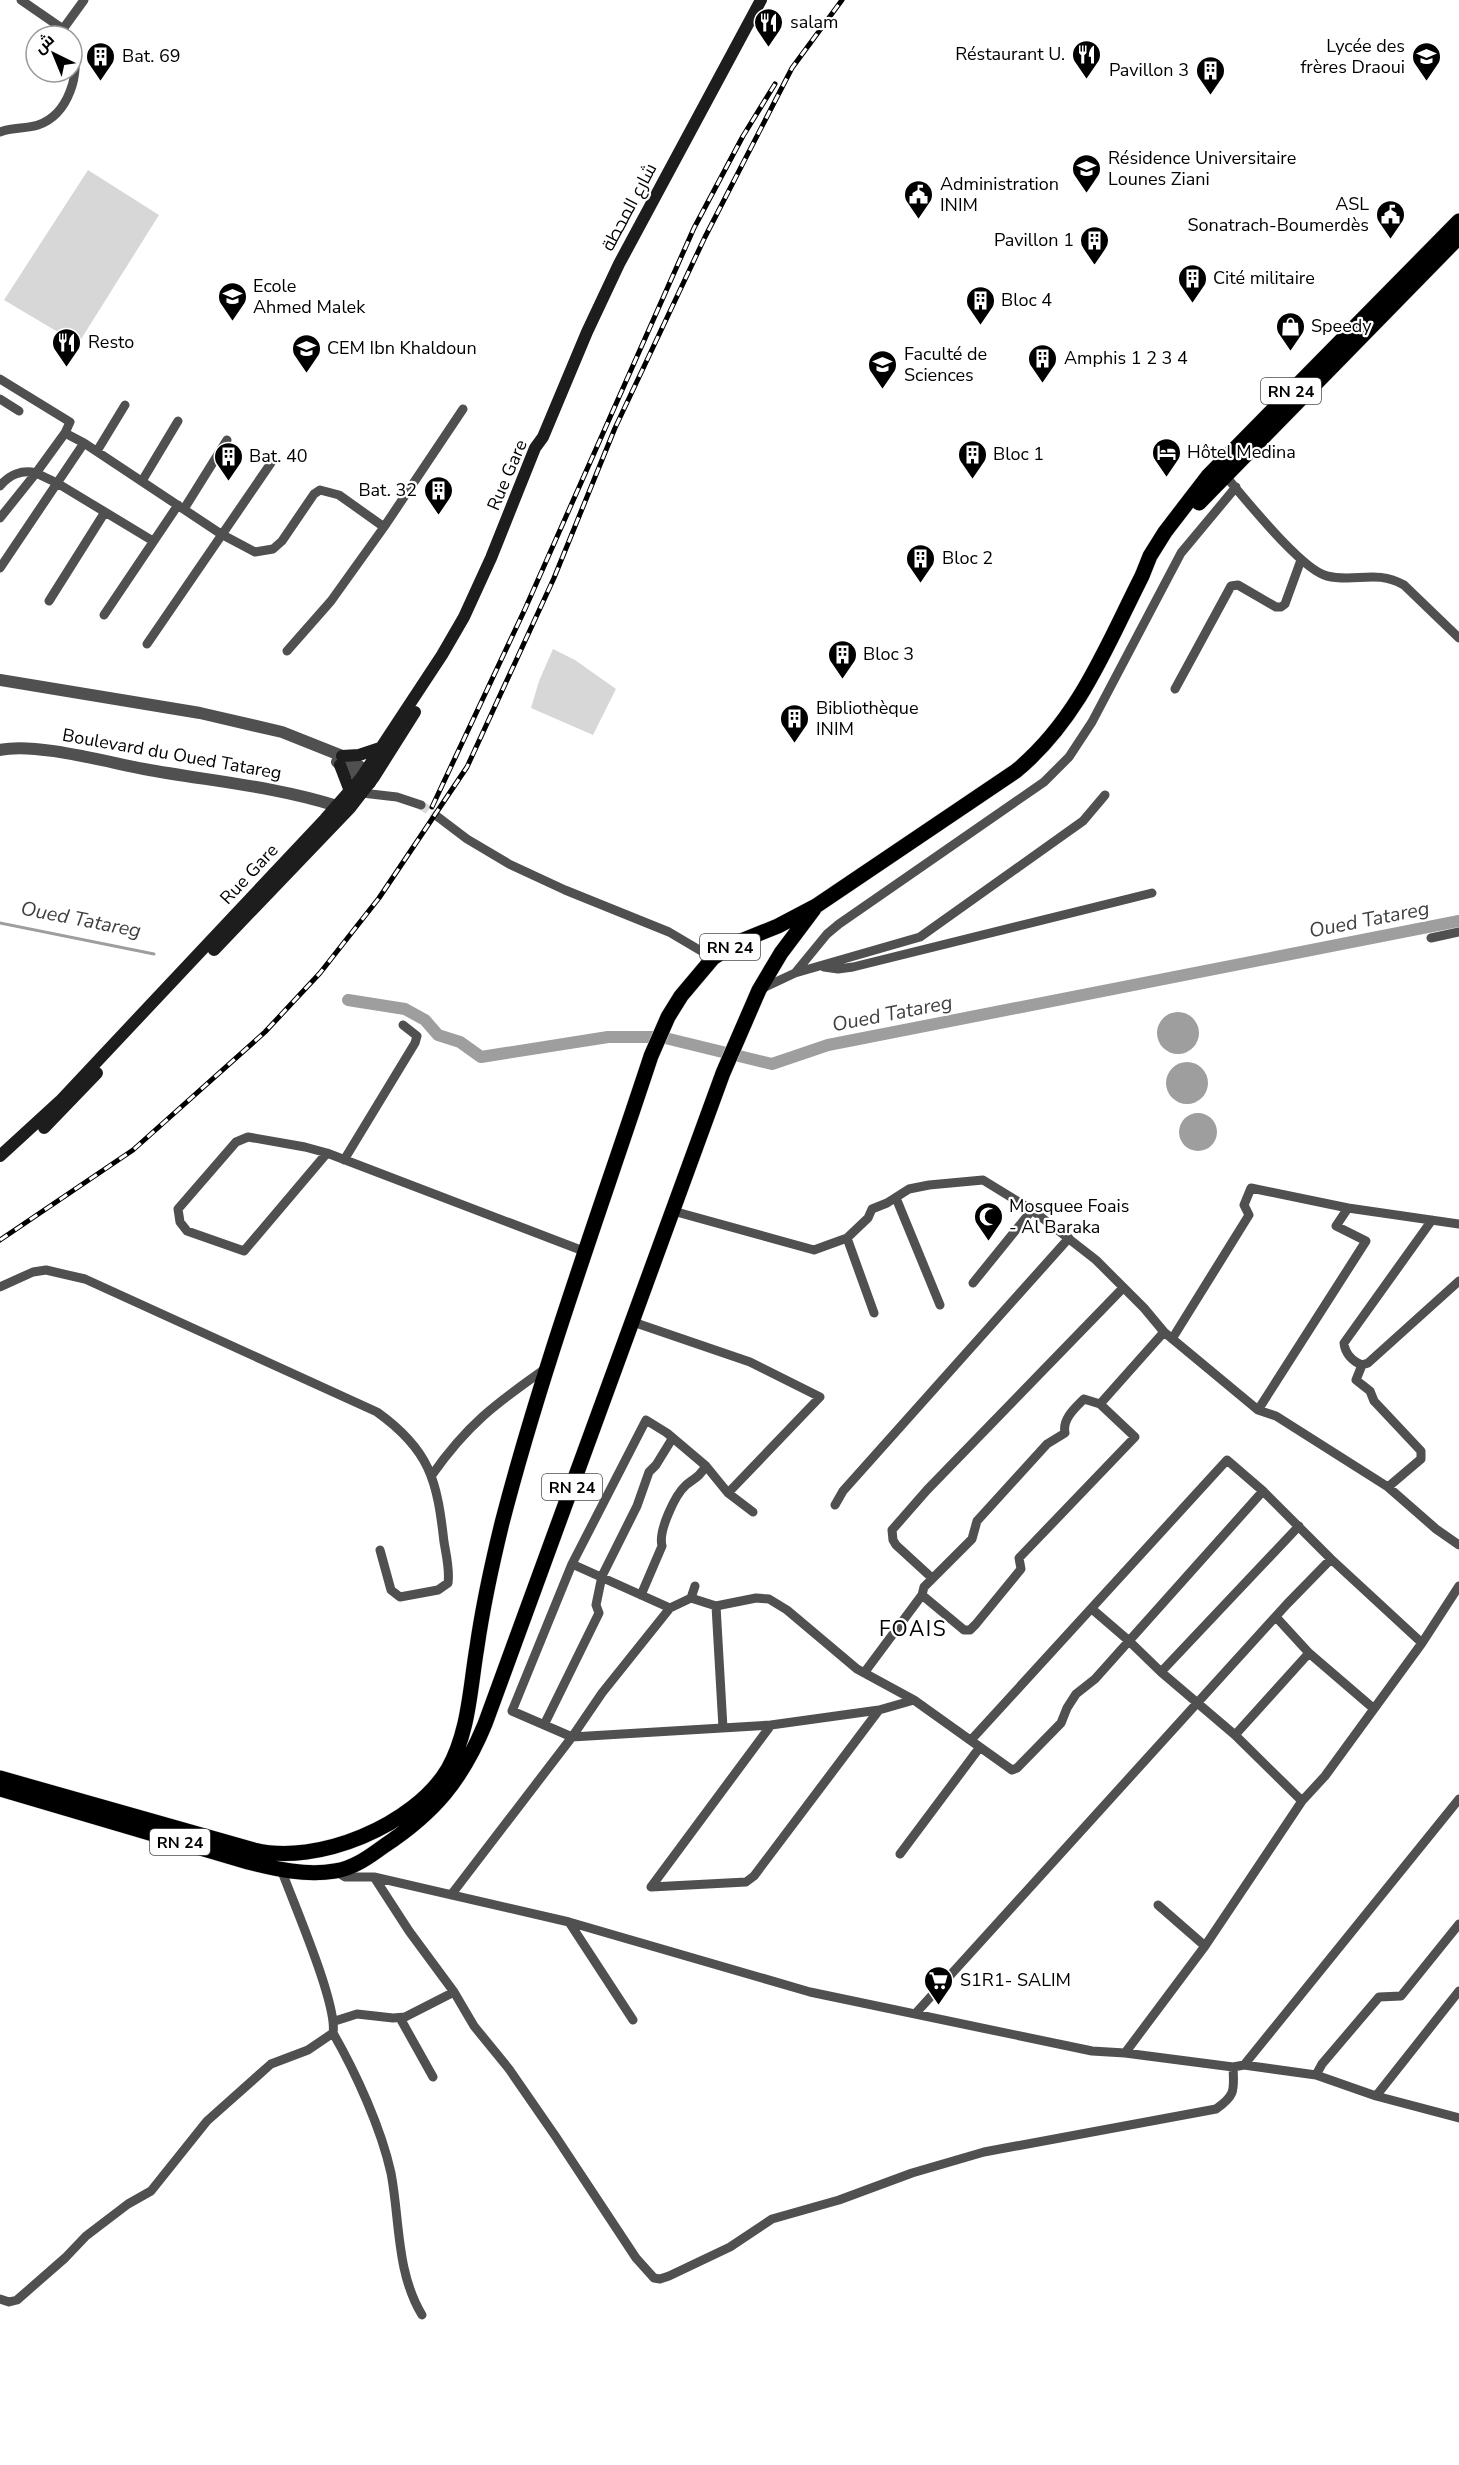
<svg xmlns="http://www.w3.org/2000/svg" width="1459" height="2465" font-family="'Nunito Sans',Cairo,sans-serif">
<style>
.green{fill:#d7d7d7}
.water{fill:#9e9e9e}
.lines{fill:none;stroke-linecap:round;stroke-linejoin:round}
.stream{stroke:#9e9e9e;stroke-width:3}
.canal{stroke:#9e9e9e;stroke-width:12}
.minor-tunnel{stroke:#d9d9d9;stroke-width:9;stroke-dasharray:9 4.5;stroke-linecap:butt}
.primary-casing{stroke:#dbdbdb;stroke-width:16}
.minor{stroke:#505050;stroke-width:9}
.tertiary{stroke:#505050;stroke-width:12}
.secondary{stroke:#1d1d1d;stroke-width:12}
.primary{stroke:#000;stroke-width:15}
.rail-casing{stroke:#000;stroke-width:5}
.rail{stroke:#fff;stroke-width:3;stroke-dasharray:9;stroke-linecap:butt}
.labels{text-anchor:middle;stroke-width:4.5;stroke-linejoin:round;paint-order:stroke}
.shield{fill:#fff;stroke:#4c4c4c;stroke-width:1.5}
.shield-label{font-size:16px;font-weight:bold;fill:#000}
.poi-label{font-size:18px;fill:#000;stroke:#fff;text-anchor:start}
.street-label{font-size:18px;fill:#000;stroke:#fff}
.water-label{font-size:20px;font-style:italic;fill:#3f3f3f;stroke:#fff}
.quarter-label{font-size:21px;letter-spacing:1.5px;fill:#000;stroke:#fff}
</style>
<rect width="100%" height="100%" fill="#fff"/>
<path class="green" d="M88,170l71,45 -81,129 -74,-44z
M553,649l22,11 41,29 -23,46 -62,-27 8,-27z"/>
<path class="water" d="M1157 1033a21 21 0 1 1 42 0a21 21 0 1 1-42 0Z
M1166 1083a21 21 0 1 1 42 0a21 21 0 1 1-42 0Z
M1179 1132a19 19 0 1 1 38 0a19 19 0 1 1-38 0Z"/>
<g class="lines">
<path class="stream" d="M0,923l154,31"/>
<path class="canal" d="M348,1000l57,9 20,11 13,15 22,7 21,15 127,-20h53l111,27 56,-19 631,-124"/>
<path class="minor-tunnel" d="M421,805l17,12"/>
<defs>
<path id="primary" d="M1199,503l260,-266
M0,1778l254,72c63,16 161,-25 194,-81 21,-37 22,-81 29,-122 6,-42 15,-83 25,-124 41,-158 98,-312 149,-467l17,-39 13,-21 32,-38 23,-15 42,-17 38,-20 200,-135c63,-52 90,-124 126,-195l8,-20 15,-24 43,-56 251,-255
M0,1789l248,73c28,7 58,14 87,9 19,-3 34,-14 49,-25 50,-33 78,-66 101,-122l238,-651 36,-83 22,-37 33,-44"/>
</defs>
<use href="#primary" class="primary-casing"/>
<path class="minor" d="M21,0l42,29 5,7
M63,29l21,-29
M0,132c12,-5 26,-3 38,-7 30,-10 44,-52 34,-81
M0,379l70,43 -5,11 19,10 137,91 34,18 18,-3 9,-8 32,-47 6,-4 19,5 45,32
M0,399l19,12
M97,451l28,-46
M1223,473c20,23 78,97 104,103 28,7 49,-7 77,9l55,53
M142,481l36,-60
M0,486c9,-11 22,-17 36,-13l29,-40
M184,509l43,-69
M0,518l36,-45 21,10 96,58
M0,568l84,-125
M49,601l56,-89
M104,615l74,-110
M147,644l124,-181
M287,651l44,-50 53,-74 79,-118
M1175,689l56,-103 7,-1 38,22h5l4,-3 16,-44
M362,793l35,4 24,8
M438,817l29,22 42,25 56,26 104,42 44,26
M1431,938l28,-6
M824,967l14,2 15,-2 299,-74
M795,973l125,-36 163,-116 22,-26
M761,989l34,-16 32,-39 12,-10 205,-142 25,-25 23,-35 89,-169 55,-66
M327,1153l-83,98 -57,-20 -7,-9 -2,-13 58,-67 12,-5 57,10 22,6 259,99
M344,1160l71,-117 2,-7 -14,-11
M896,1198l44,107
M673,1211l141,39 33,-12 21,-20 4,-9 15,-6 22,-14 20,-4 54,-5 49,30 64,50 48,48 20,24 94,78 18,6 112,71 48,42 23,16
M1432,1220l-88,123c1,10 8,18 18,22l6,-2 91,-82
M847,1238l27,75
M973,1283l59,-73
M0,1287l33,-15 13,-2 39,9 292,133c53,38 60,68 67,130 2,12 6,28 4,41l-10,7 -38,7 -9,-7 -11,-40
M633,1322l117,40 70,35 -92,96
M1172,1339l77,-124 -5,-10 7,-17 97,20
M1362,1365l-6,15 14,11 4,10 47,50v8l-33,28
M1258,1410l108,-169 -30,-15 12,-18 111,16
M706,1466l-39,-33 -21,-13 -74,144 -60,147 60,26 199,-12 108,-15 35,-10
M432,1475c35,-50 63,-71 113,-106
M835,1505l8,-14 226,-253
M572,1564l98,44
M932,1578l-36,-33 -3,-5 -1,-10 35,-40 196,-202
M641,1595l21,-49c-4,-15 13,-51 24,-61 10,-8 12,-7 20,-19l22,27 25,19
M922,1595l42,35h6l6,-6 45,-55 -2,-11 116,-121 -35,-33
M691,1598l25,8 40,-8 13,1 18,11 70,59 57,31 98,70 5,-2 44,-45 6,-15 9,-14 19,-15 168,-188
M716,1606l7,122
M1092,1609l36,31 33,32 74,63 67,66
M1309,1653l64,55
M1161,1672l138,-146
M864,1673l58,-78 2,-8 48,-48 5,-18 70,-77 18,-11c-3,-14 10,-25 19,-34l16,5 64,-72
M544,1725l55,-112 -3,-8 6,-29 35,-70 12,-34 7,-7 16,-26
M1235,1735l74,-82 -33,-36
M971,1740l256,-280 36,31 68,68 91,84
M900,1854l80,-107
M335,1871l10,6h29l195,45 241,70 282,59 33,2 108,14 11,-2 72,10 60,21 83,22
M374,1877l35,54 45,61 20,34 35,43 47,68 80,121 18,20 6,1 9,-3 61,-29 42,-28 67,-19 73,-27 72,-21 232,-43c20,-14 18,-19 17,-42
M651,1887l95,-5 8,-6 125,-166
M651,1887l120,-162
M451,1895l121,-158 30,-44 68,-85 21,-10 4,-12
M1158,1905l47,41
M569,1922l64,98
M915,2014l372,-410 44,-45
M400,2018l33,59
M335,2021l22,-7 36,4 12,-1 49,-25
M333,2033c23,40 48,95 58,140 9,47 5,99 31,142
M1125,2053l80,-107 97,-145 23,-25 97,-133 37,-57
M1244,2065l215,-266
M1316,2075l6,-11 57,-67 22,-1 58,-72
M1376,2096l83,-105
M0,2299l9,3 8,-2 48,-42 21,-22 42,-32 23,-13 56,-70 64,-57 37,-14 25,-17c5,-28 -40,-131 -52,-164"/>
<path class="tertiary" d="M0,680l200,33 82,19 68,27 22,17
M0,750c34,-8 107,12 144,19 65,12 130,17 193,37
M337,762l33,21"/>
<path class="secondary" d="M342,756l17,-1 24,-8
M340,765l10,26
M214,950l136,-142 24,-31 41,-65
M44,1128l53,-55
M0,1156l60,-55 265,-282 36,-41 81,-123 22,-38 27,-59 44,-110 8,-11 44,-105 32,-68 142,-264"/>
<use href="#primary" class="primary"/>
<defs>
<path id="rail" d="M432,807l93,-198 169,-381 49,-92 32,-52
M0,1240l133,-90 132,-118 55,-59 59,-75 88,-131 87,-189 61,-150 90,-191 87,-169 50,-68"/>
</defs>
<use href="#rail" class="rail-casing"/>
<use href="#rail" class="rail"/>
</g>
<defs>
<symbol id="restaurant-pin" viewBox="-11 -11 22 30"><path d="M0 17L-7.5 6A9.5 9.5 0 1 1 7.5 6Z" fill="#000" stroke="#fff"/><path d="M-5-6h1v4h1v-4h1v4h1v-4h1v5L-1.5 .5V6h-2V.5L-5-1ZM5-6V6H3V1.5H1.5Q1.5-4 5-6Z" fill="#fff"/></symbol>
<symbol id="building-pin" viewBox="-11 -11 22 30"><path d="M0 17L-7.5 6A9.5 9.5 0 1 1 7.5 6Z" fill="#000" stroke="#fff"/><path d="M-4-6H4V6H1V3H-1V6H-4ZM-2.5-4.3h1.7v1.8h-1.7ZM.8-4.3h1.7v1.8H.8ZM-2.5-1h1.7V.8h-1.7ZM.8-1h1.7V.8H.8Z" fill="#fff"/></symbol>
<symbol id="school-pin" viewBox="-11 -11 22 30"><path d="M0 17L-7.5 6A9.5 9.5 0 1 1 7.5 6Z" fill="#000" stroke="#fff"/><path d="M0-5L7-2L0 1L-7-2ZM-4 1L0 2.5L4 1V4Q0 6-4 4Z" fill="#fff"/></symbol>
<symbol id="university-pin" viewBox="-11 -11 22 30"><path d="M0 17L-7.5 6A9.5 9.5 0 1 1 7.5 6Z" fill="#000" stroke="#fff"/><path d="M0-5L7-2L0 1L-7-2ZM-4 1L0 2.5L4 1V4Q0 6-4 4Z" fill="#fff"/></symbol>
<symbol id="civic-pin" viewBox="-11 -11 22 30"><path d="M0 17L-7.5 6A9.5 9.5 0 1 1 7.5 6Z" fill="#000" stroke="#fff"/><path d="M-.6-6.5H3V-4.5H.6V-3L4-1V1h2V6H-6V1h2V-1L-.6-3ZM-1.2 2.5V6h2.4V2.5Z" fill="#fff"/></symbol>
<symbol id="shop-pin" viewBox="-11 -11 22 30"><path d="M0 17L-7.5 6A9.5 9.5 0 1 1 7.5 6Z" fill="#000" stroke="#fff"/><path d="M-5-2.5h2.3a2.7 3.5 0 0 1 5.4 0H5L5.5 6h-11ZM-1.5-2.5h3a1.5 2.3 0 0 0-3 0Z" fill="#fff"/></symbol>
<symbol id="hotel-pin" viewBox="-11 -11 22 30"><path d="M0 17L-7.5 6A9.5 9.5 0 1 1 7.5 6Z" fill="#000" stroke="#fff"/><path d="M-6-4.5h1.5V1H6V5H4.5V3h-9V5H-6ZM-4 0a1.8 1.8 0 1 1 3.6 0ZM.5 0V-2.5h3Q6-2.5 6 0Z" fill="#fff"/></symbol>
<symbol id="mosque-pin" viewBox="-11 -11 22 30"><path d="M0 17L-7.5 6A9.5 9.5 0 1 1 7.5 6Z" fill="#000" stroke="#fff"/><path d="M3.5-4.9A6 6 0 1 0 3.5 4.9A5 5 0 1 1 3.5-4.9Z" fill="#fff"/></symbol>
<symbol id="supermarket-pin" viewBox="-11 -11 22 30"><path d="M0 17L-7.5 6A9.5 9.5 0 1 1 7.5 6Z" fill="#000" stroke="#fff"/><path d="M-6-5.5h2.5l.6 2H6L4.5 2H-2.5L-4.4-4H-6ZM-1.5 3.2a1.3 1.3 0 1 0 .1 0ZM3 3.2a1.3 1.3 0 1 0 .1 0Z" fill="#fff"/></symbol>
</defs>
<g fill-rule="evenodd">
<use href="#restaurant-pin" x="752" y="6" width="33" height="45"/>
<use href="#restaurant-pin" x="1070" y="38" width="33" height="45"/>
<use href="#building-pin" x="84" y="40" width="33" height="45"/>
<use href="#school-pin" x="1410" y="40" width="33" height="45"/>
<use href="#building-pin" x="1194" y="54" width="33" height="45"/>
<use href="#university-pin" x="1070" y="152" width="33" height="45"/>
<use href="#civic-pin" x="902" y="178" width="33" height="45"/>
<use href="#civic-pin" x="1374" y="198" width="33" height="45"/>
<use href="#building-pin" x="1078" y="224" width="33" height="45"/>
<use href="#building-pin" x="1176" y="262" width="33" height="45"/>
<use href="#school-pin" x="216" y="280" width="33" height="45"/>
<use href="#building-pin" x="964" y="284" width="33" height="45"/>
<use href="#shop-pin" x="1274" y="310" width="33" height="45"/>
<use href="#restaurant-pin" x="50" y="326" width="33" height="45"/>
<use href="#school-pin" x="290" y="332" width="33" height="45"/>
<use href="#building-pin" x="1026" y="342" width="33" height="45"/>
<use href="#university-pin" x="866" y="348" width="33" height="45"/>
<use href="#hotel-pin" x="1150" y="436" width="33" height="45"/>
<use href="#building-pin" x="956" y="438" width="33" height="45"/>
<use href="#building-pin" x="212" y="440" width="33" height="45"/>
<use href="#building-pin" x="422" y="474" width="33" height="45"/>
<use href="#building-pin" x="904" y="542" width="33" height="45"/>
<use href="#building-pin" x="826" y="638" width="33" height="45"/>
<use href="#building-pin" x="778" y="702" width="33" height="45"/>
<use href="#mosque-pin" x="972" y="1200" width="33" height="45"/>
<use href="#supermarket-pin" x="922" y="1964" width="33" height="45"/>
</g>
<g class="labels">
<g class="shield">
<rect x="1261" y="378" width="60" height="26" rx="4.5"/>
<rect x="700" y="934" width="60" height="26" rx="4.5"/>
<rect x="542" y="1474" width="60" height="26" rx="4.5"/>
<rect x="150" y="1829" width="60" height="26" rx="4.5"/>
</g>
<g class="shield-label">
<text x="1291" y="397">RN 24</text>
<text x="730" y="953">RN 24</text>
<text x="572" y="1493">RN 24</text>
<text x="180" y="1848">RN 24</text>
</g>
<g class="poi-label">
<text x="790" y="28">salam</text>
<text x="1405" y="52" text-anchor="end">Lycée des<tspan x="1405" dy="21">frères Draoui</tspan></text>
<text x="1065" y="60" text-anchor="end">Réstaurant U.</text>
<text x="122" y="62">Bat. 69</text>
<text x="1189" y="76" text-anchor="end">Pavillon 3</text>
<text x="1108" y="164">Résidence Universitaire<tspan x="1108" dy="21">Lounes Ziani</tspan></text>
<text x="940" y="190">Administration<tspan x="940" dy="21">INIM</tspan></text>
<text x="1369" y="210" text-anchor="end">ASL<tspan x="1369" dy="21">Sonatrach-Boumerdès</tspan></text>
<text x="1074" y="246" text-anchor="end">Pavillon 1</text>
<text x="1213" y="284">Cité militaire</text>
<text x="253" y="292">Ecole<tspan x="253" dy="21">Ahmed Malek</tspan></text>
<text x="1001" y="306">Bloc 4</text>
<text x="1311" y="332">Speedy</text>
<text x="88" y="348">Resto</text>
<text x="327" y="354">CEM Ibn Khaldoun</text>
<text x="904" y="360">Faculté de<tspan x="904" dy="21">Sciences</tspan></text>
<text x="1064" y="364">Amphis 1 2 3 4</text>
<text x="1187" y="458">Hôtel Medina</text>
<text x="993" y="460">Bloc 1</text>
<text x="249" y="462">Bat. 40</text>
<text x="417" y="496" text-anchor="end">Bat. 32</text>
<text x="942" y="564">Bloc 2</text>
<text x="863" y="660">Bloc 3</text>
<text x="816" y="714">Bibliothèque<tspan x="816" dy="21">INIM</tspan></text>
<text x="1009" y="1212">Mosquee Foais<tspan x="1009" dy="21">- Al Baraka</tspan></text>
<text x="960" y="1986">S1R1- SALIM</text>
</g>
<g class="street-label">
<text transform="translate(629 207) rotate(-62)" y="6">شارع المحطة</text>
<text transform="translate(507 475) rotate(-67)" y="6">Rue Gare</text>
<text transform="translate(172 754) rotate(10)" y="6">Boulevard du Oued Tatareg</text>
<text transform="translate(249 874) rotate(-47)" y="6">Rue Gare</text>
</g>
<g class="water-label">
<text transform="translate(81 919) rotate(11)" y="7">Oued Tatareg</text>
<text transform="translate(1369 919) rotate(-11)" y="7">Oued Tatareg</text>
<text transform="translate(892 1013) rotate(-11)" y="7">Oued Tatareg</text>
</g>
<g class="quarter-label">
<text x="913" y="1636">FOAIS</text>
</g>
</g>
<g transform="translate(54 54) rotate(317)"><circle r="28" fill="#ffffff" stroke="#999999" stroke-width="1.5"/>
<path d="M0-4.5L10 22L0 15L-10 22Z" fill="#000000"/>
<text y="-9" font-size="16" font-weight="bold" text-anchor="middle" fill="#000000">ش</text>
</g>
</svg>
